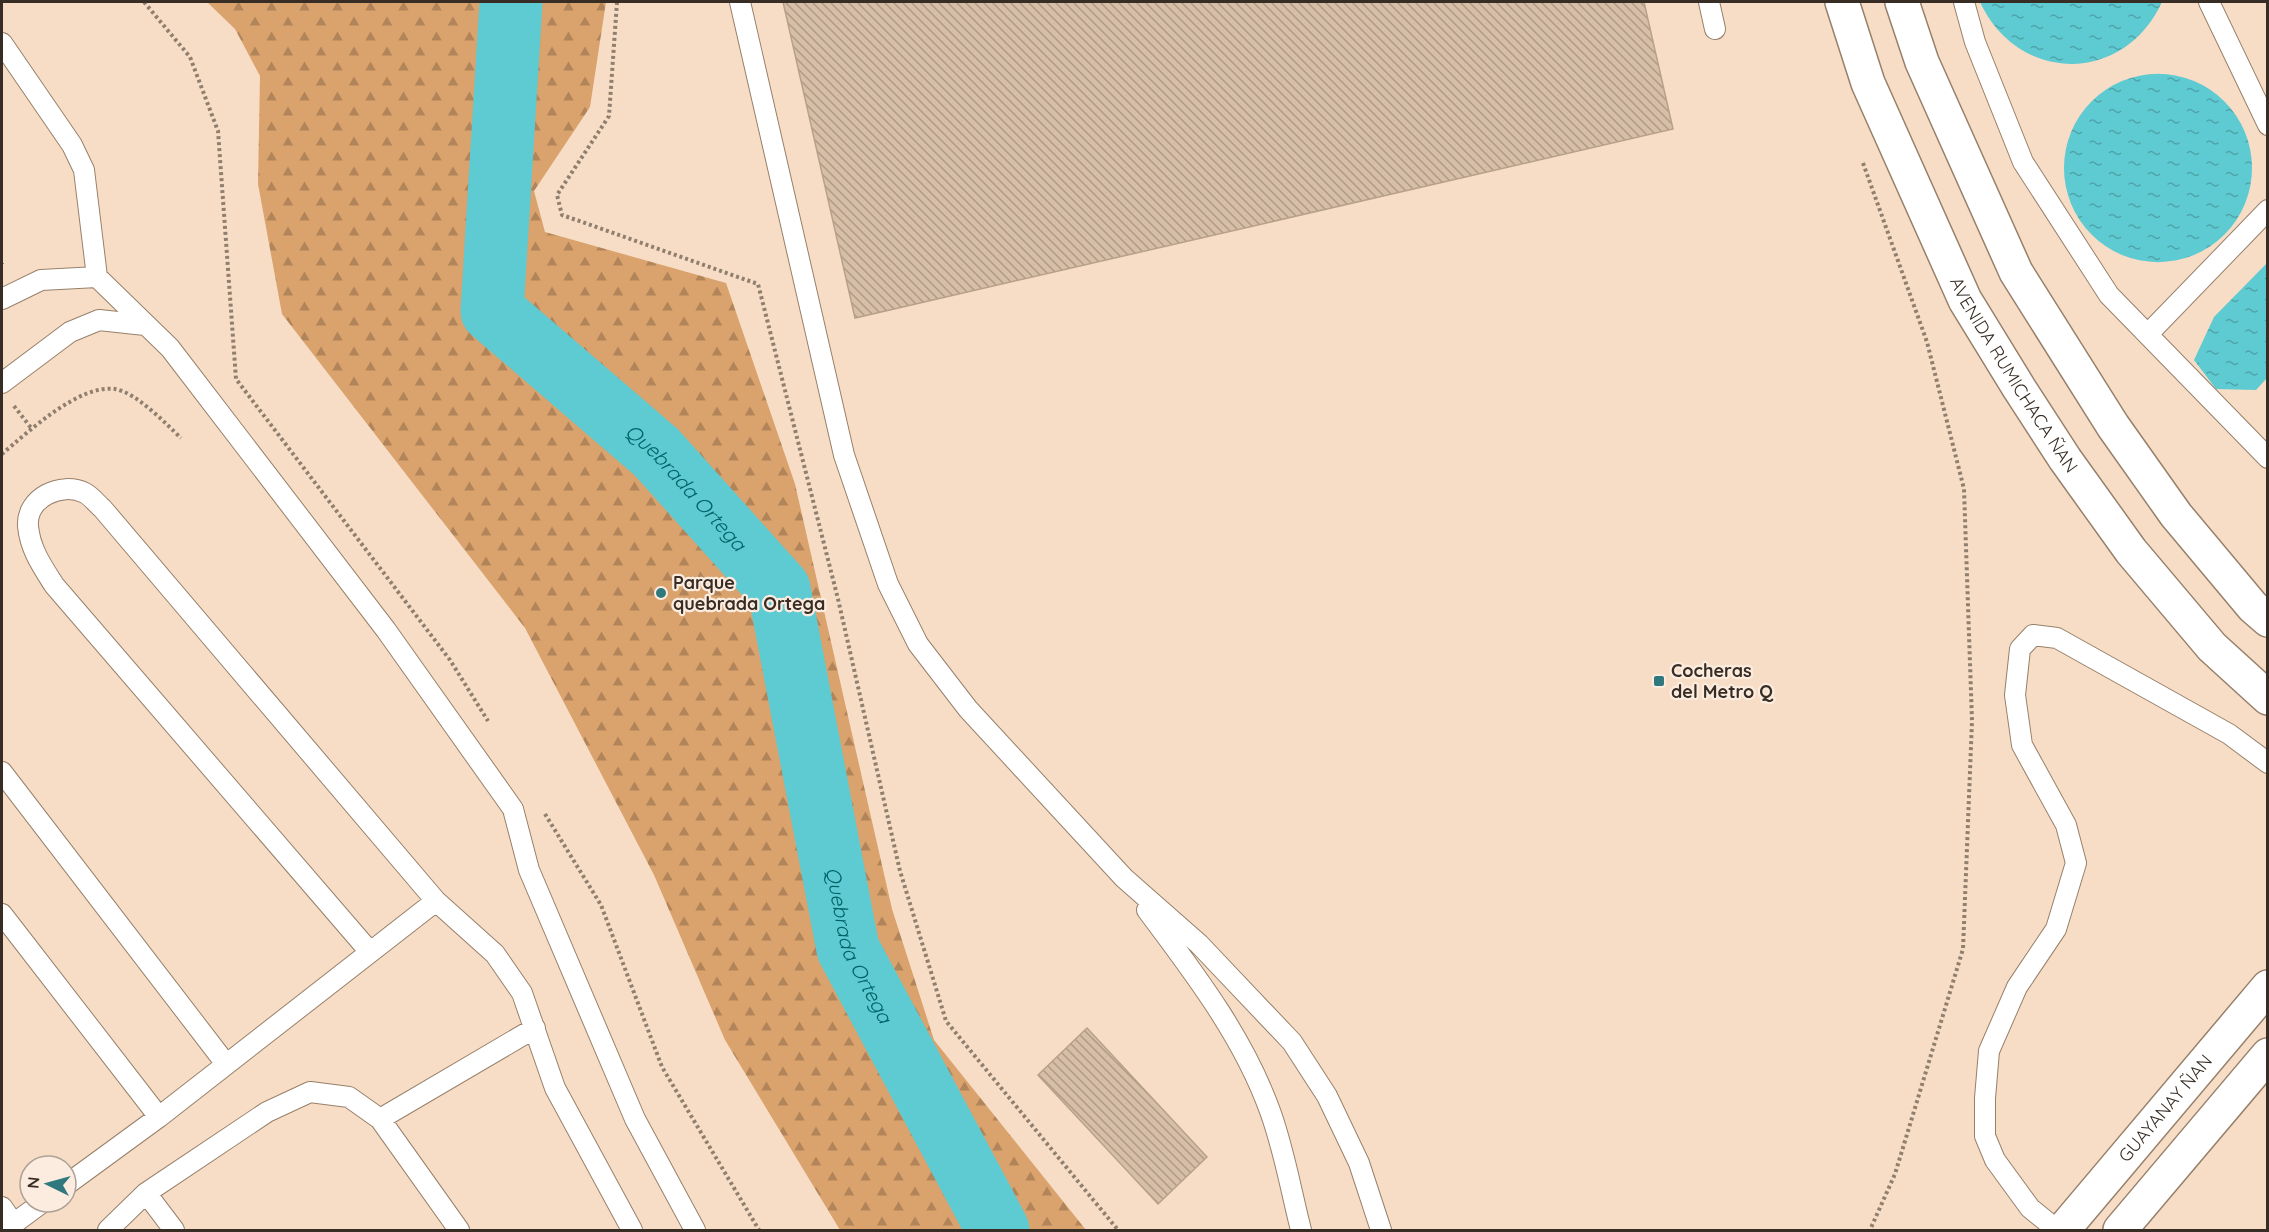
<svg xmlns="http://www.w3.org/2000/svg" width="2269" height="1232" font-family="Quicksand,sans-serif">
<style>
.forest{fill:url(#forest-firs)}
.water{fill:url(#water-ripples)}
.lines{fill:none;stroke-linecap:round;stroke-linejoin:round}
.river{stroke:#5ecad1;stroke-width:63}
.building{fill:url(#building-back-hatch);stroke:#b8a08a;stroke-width:1.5}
.lane-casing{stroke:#97806b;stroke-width:22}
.secondary-casing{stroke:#97806b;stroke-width:36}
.path{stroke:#907f6f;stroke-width:4;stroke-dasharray:3 3;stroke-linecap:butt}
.lane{stroke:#fff;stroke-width:20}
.secondary{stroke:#fff;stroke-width:33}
.poi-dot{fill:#2f787d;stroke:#fcecdf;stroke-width:2}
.labels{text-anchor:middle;stroke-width:4.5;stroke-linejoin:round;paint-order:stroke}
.street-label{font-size:18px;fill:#372d24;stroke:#fcecdf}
.poi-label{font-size:18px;font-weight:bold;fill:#372d24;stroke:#fcecdf;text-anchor:start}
.water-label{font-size:20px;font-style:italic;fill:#006368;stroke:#fcecdf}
</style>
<defs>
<pattern id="forest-firs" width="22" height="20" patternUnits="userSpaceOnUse" patternTransform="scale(1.5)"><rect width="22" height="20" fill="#daa26c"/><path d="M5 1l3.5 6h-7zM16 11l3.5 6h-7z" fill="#b28459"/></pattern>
<pattern id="water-ripples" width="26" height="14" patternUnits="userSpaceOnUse" patternTransform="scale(1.5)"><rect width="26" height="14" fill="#5ecad1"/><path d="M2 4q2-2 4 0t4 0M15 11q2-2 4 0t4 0" fill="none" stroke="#4ea4a9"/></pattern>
<pattern id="building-back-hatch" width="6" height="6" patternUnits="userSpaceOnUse" patternTransform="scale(1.5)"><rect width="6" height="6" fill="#d7bea7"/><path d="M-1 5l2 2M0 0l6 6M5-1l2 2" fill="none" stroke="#af9b88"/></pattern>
</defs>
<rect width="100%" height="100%" fill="#f7ddc6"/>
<path class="forest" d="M207,2h399l-16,105 -56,84 11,41 181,51 69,201 97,425 42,131 152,190h-246l-115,-190 -71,-165 -129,-247 -243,-314 -24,-130 2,-108 -25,-47z"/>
<path class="water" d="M1980,2h182c-38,83 -144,82 -182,0z
M2064 168a94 94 0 1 1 188 0a94 94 0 1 1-188 0Z
M2267,263v115l-11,12 -40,-1 -22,-29 20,-43z"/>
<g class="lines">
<path class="river" id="s1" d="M511,2l-19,309 164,141 123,137 69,360 150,281"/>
</g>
<path class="building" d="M783,2h861l29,127 -818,189z
M1087,1028l120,129 -49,47 -120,-129z"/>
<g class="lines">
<defs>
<path id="lane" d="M740,2l104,453 44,129 30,60 50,65 156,169 75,66 93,98 35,54 32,67 22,67
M1709,2l6,27
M1964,2l11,40 48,120 86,133 159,163
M2209,2l59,123
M2,43l70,102 12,25 13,107 73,71 216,282 127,179 16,61 106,249 60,111
M2,299l39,-19 56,-3
M2148,334l120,-124
M2,383l68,-51 29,-12 46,5
M2,772l224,292
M1147,910c47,63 96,126 123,201 14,38 21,80 31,119
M2,914l157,203
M370,952l-316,-367c-12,-19 -24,-36 -26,-59 -2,-28 33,-45 57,-33 6,3 12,11 17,15l334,393 59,53 27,39 33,95 77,142
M380,1119l155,-91
M66,1185l93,-68 277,-216
M146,1193l28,37
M2,1207l11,16
M5,1230l38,-28
M108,1230l38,-37 121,-81 43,-20 39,5 31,22 79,111
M2057,1230l-27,-22 -35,-48 -10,-24v-38l4,-47 28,-64 39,-58 20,-66 -10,-38 -44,-80 -7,-50 5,-46 13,-14 24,3 172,96 39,29"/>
<g id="secondary">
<path id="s2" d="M1842,2l26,81 97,217 54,88 46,71 66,92 81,96 56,51"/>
<path d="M1902,2l20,60 94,210 97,154 63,89 77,92 15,13"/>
<path id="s3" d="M2063,1230l205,-243"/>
<path d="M2120,1230l148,-175"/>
</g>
</defs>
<use href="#lane" class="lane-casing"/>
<use href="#secondary" class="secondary-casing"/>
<path class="path" d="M144,2l46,55 28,74 18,248 214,281 38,61
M617,2l-8,114 -52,79 5,20 196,69 80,315 62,272 46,150 172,209
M1863,163l64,179 37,147 8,232 -9,228 -68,225 -25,56
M2,264v-1
M14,406l18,23
M2,454c26,-22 77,-70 113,-65 22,4 50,34 66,49
M545,814l56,91 61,162 97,163"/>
<use href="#lane" class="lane"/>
<use href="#secondary" class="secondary"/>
</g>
<g class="poi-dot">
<circle cx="661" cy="593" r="6"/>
<rect x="1653" y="675" width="12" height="12" rx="3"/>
</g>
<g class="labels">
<g class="street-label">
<text dy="6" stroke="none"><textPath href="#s2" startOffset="412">AVENIDA RUMICHACA ÑAN</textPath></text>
<text dy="6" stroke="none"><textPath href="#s3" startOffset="159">GUAYANAY ÑAN</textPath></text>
</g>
<g class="poi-label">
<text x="673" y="589">Parque<tspan x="673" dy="21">quebrada Ortega</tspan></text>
<text x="1671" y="677">Cocheras<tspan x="1671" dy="21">del Metro Q</tspan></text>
</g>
<g class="water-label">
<text dy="7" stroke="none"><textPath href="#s1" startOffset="572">Quebrada Ortega</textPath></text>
<text dy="7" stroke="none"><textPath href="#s1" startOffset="1076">Quebrada Ortega</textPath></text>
</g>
</g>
<rect width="2269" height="1232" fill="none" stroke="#372d24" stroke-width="6"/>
<g transform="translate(48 1184) rotate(275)"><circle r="28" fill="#fcecdf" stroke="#ada094" stroke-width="1.5"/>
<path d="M0-4.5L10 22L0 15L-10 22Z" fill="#2f787d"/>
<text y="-9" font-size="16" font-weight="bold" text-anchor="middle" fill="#372d24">N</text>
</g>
</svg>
